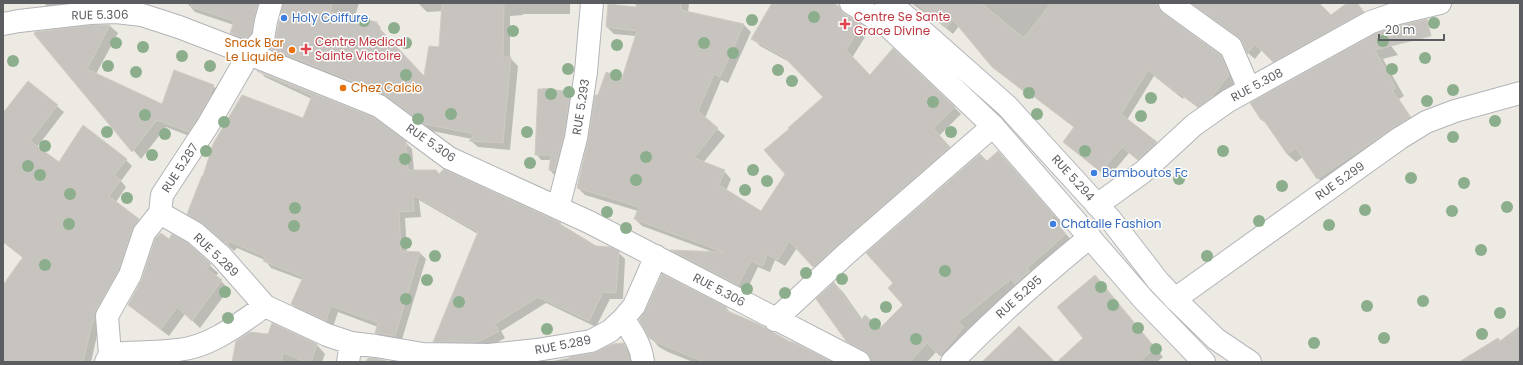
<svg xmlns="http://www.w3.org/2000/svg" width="1523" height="365" font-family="Poppins,sans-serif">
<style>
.shadow{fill:#0003}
.building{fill:#c7c4bf;stroke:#cfccc2}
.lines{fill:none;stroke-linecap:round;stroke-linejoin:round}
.street-casing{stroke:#b3b4b8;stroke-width:24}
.secondary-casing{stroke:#b4b6bb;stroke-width:24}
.street{stroke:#fff;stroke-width:22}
.secondary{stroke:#fff;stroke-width:22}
.tree{fill:#8cae8d}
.shop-dot{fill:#3f7fe0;stroke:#fff;stroke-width:1.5}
.health-dot{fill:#e0444e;stroke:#fff;stroke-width:1.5}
.food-dot{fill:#e8710a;stroke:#fff;stroke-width:1.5}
.labels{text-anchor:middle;stroke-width:3;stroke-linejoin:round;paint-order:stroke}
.street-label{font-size:12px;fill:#5b5d61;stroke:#fff}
.health-label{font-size:12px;fill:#be3a42;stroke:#fff;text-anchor:start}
.shop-label{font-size:12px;fill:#366cbe;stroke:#fff;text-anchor:start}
.food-label{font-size:12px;fill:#c56008;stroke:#fff;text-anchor:end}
</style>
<rect width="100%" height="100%" fill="#eceae3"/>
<path class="shadow" d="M44,3h48l-41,8z
M187,3h81l-15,43 -15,-6 -7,-7 3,-8 -39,-13z
M284,3h75l-5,16 23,4 7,9 -3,-4h-3l49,53 13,-33 3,-37 -16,1 -7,-7 -1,-2h151v11h-47v1l-13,1v42l8,8 -8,84 -32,-3 -7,-6 1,-2 -40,-8 -40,-30 -113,-45 -7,-7 4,-8z
M637,3h52l-1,10 56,12 7,7 -23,51 -7,-3 -16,38 20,18 -22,27 21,8 7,8 -5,12 35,21 26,-38 37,-77 -33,-34 -31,-17 -7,-8 20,-35h53l35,22 7,7 -16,26 18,18 84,31 7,7 -22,22 17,19 -135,119 -24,-26 -12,18 -10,-6 -5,12 -12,-5 -12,25 -68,-35 -6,-6 41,1 -71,-26 -7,-7 3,-8 -53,-16 -7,-7 20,-91 24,-18 14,-43 -22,-2 -7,-7 30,-19z
M911,3h255l-2,5 1,8 55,40 7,7 8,19 -18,22 -12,9 -21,-16 -1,2 -29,-23 -27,44 36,29 -18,17 -16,-13 -21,25 -44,-36 11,-14 -41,-31 -1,2 -3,-3 1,-1 -38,-29 -34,-40 -6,8 -27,-22 -1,1z
M1190,3h128l13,13 18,-13h8l12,16 -89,49 -18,-18 -7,9 -7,-6 -5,-12z
M91,26h19l8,7 -22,41 66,31 51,-19 8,7 -24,46 -31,-12 -25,32 -106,-125z
M1389,43l9,12 -15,4 21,37 -5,3 18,27 -91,61 -8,-9 -15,-21 -7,5 -9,-8 -16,-26 -9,-8 -11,-16z
M262,74l110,44 33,24 7,7 2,22 26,4 120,49 4,4 32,19 22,5 7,7 -2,40h-13l-14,28 -50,-24 -45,28 4,7 -20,11 -44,-1 -6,-7 43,-107 -59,-34 2,17 -16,1 2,34 13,1 6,6 -25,84 -18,-3 -7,-7 2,-6 -40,-15 -5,15 -34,-16 -7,-7 11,-24 -32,-12 -6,-8 -28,-12 -3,3 -23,-21 -16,-9 -7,-7 116,-95 8,-20 -47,-22z
M28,83l36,29 -27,35 23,16 66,-3 6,6 -11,15 5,6 -10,15 29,24 -47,105 -7,31h-88v-75l20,-29 -20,-16v-129z
M570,92l6,6 -21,78 -5,-6 1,-10h-10l-5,-6z
M998,152l64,72 -3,2 15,17 -108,88 6,6 -25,25 -10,-11 -10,11h-55l-1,-4 -15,-8 -10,-10 -12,-57 9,9 19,27 18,11 25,-25 82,-143z
M169,240l18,4 31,29 -2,3 13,13 -29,39 -15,-14 -16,22 -32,-24 -8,-8z
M1103,285l60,72 -6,5h-98l26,-24z
M726,308l6,6 97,48h-136l-25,-10 -9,-5 -9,-10z
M624,344l7,8 5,10h-89l46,-8z
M317,345l8,9 -3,8h-88z"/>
<path class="building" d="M192,3h66l-7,30 -5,6 -16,-6 4,-12 -43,-14z
M283,3h49l-2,9 47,10v4l47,50 5,-30 10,1 3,-44h62l-1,54h8l-8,86 -34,-2 6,-7 -51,-10 -40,-30 -113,-45 4,-8z
M636,3h45v7l63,14 -24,53 -6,-3 -16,37 20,17 -24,30 31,12 -6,15 42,26 24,-37 -21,-24 25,-21 -1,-1 35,-31 -39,-40 -33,-18 21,-36h61l7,4 4,7 18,10 -16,26 24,25 23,-27 62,59 -22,21 17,19 -137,120 -24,-26 -11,19 -11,-6 -4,12 -12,-5 -13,24 -68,-35 53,2 -89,-33 5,-12 -62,-19 11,-48 7,-45h3l8,-23 16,6 15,-47 -31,-4 2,-23 28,3z
M916,3h65l43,35 27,-35h107l1,5 4,5 58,42 8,20 -18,23 -13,9 -21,-15 -1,1 -28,-23 -27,44 36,28 -19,18 -16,-13 -21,25 -38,-30 11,-15 -47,-36 -1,2 -34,-26 -39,-47 -7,8z
M1191,3h128l12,12 16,-12h10l7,9 -91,50 -18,-18 -8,10 -5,-12 -4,-5z
M1427,19l4,17 -56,14 21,38 -4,2 18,27 -93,62 -21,-31 -9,6 -24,-35 -2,1 -11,-17 126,-70 22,-7z
M91,25h19l-23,44 75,35 12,-34 40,15 -5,13 -20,34 -32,-12 -25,32 -98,-118 1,-2z
M257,71l116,46 33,24 2,29h28l3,4 5,-5 117,54 -1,1 36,22 14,1 9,4 -3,42 -13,-1 -14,29 -51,-24 -43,27 4,7 -21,11h-45l45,-110 -65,-37 1,16 -15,1 2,39 19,1 -25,84 -20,-3 3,-10 -47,-17 -5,15 -35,-17 12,-27 -40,-16 2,-4 -36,-16 -2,4 -24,-21 -16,-10 15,-38h1l10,-32 29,-49 61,23 9,-22z
M28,81l30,24 -28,36 29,21 24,-37 44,34 -13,16 7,5 -12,16 30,23 -7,10 -13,41 -23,40 -1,10 -3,4 -9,38h-80v-77l20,-28 -20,-15v-129z
M543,88l27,4 -6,44 -10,35 -5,-1 2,-15h-16l3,-66h5z
M998,151l56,64 -3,2 15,17 -39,34 3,3 -15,13 -4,-5 -53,43 6,5 -24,29 -13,-13 -17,19h-39l-1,-6 -5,-5 -19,-10 -30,-42 18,-17 27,38 4,-5 15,13 23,-23 -15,-17 5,-5 -27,-30 114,-99 7,7z
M161,233l8,6 3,-5 16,9 23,21 -4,5 15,11 -30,41 -15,-14 -16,22 -33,-24 14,-26 13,-40z
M662,274l65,33 -2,3 33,14 31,17 8,3 35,18h-128l-46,-19 -9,-5 -10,-18 6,-9z
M1095,275l60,73 -16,14h-82l26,-24 -26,-31z
M272,323l45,21 -6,18h-5l-23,-9 -2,9h-49l4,-21 14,-9 18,2z
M1019,326l36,36h-73z
M1520,326v36h-61l39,-24 2,3z
M624,343l6,19h-60l-1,-5 24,-4 20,-9z
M368,358h6l13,3v1h-21z"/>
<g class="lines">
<defs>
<path id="street" d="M1170,3l61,44 18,42
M3,24l16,-3 71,-8 26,-1 26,3 37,12 70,27 130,52 70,52 140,64 270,140
M1097,205l46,-33 51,-47 34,-24 143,-79 23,-8 46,-11
M558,208l18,-70 10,-66 6,-69
M160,213l35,20 26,23 44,50
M1175,299l162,-116 63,-45 26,-16 29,-11 65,-18
M623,319c10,14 18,26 20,43
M775,320l71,-66 147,-128
M110,354c23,-2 45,-1 68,-4 32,-3 61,-26 87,-44l62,29 24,8 25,3 47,8 66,1 48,-5 54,-9 19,-10 13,-12 11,-13 22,-50
M106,362l4,-8 -3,-38 23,-41 14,-42 16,-20 2,-18 46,-70 41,-71 14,-15 3,-18 5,-18
M348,362l3,-19
M952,362c44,-45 90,-86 138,-125"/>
<path id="secondary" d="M851,3l38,24 104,99 151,174 60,62
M886,3l17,11 104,92 104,114 47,61 17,18 41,40 34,23"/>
</defs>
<use href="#street" class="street-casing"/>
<use href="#secondary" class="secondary-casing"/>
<use href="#street" class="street"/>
<use href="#secondary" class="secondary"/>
</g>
<g class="tree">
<circle cx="814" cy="17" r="6"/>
<circle cx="752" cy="20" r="6"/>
<circle cx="364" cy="21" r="6"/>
<circle cx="1434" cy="23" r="6"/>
<circle cx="394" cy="28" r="6"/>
<circle cx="513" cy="31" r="6"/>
<circle cx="1383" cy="41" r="6"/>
<circle cx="116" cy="43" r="6"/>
<circle cx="406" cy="43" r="6"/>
<circle cx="704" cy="43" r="6"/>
<circle cx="617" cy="45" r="6"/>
<circle cx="143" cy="47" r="6"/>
<circle cx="733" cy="53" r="6"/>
<circle cx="182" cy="56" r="6"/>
<circle cx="1425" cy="58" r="6"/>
<circle cx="13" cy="61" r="6"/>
<circle cx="108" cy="66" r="6"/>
<circle cx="210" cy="66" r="6"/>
<circle cx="568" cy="69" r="6"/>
<circle cx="1392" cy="69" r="6"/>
<circle cx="778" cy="70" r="6"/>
<circle cx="136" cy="72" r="6"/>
<circle cx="406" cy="75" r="6"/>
<circle cx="616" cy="75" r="6"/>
<circle cx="792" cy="81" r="6"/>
<circle cx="1453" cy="90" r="6"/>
<circle cx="569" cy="92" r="6"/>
<circle cx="1029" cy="93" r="6"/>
<circle cx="551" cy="94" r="6"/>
<circle cx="1151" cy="98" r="6"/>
<circle cx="1427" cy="101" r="6"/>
<circle cx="933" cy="102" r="6"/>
<circle cx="451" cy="114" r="6"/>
<circle cx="1037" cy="114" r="6"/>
<circle cx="145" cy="115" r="6"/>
<circle cx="1141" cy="116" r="6"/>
<circle cx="418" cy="119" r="6"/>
<circle cx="1495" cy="121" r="6"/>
<circle cx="224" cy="122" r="6"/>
<circle cx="107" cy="132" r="6"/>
<circle cx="527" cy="132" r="6"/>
<circle cx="951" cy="132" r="6"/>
<circle cx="165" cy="134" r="6"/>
<circle cx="1453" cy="137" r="6"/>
<circle cx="45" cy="146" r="6"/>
<circle cx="206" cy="151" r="6"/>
<circle cx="1085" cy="151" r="6"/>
<circle cx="1223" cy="151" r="6"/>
<circle cx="152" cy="155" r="6"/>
<circle cx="646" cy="157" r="6"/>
<circle cx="405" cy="159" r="6"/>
<circle cx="530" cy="163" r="6"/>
<circle cx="28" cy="166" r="6"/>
<circle cx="753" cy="170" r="6"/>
<circle cx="40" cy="175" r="6"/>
<circle cx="1411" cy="178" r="6"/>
<circle cx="1179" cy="179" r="6"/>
<circle cx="636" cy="180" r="6"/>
<circle cx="767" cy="181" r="6"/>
<circle cx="1464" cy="183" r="6"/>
<circle cx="1282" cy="186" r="6"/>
<circle cx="745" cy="190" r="6"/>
<circle cx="70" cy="194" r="6"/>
<circle cx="127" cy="198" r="6"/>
<circle cx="1507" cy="207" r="6"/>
<circle cx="295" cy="208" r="6"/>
<circle cx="1365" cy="210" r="6"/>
<circle cx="1452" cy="211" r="6"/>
<circle cx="607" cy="212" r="6"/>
<circle cx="1259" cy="221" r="6"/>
<circle cx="69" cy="224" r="6"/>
<circle cx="1329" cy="225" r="6"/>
<circle cx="294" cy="226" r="6"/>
<circle cx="626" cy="228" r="6"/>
<circle cx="406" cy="243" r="6"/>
<circle cx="1481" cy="250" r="6"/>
<circle cx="435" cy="256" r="6"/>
<circle cx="1207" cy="256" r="6"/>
<circle cx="45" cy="265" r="6"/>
<circle cx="945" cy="271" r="6"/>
<circle cx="806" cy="273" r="6"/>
<circle cx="842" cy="279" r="6"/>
<circle cx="427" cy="280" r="6"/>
<circle cx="1101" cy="287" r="6"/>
<circle cx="747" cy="289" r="6"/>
<circle cx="225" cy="292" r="6"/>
<circle cx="785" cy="293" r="6"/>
<circle cx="406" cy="299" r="6"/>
<circle cx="1423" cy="301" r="6"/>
<circle cx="459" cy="302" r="6"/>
<circle cx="1113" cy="305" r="6"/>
<circle cx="1367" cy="306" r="6"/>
<circle cx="886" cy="307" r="6"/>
<circle cx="1500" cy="313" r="6"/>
<circle cx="228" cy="318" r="6"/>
<circle cx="875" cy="324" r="6"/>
<circle cx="1138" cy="328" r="6"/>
<circle cx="547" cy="329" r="6"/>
<circle cx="1482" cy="334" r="6"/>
<circle cx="1384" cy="338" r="6"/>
<circle cx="916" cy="339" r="6"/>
<circle cx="1314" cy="343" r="6"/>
<circle cx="1156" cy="349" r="6"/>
</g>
<g class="shop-dot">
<circle cx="284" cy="18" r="4"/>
<circle cx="1094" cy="173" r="4"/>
<circle cx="1053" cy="224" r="4"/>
</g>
<g class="health-dot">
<path d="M843 18h4v4h4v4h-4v4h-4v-4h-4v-4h4z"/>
<path d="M304 43h4v4h4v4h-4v4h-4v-4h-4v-4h4z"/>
</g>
<g class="food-dot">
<circle cx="292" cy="50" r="4"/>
<circle cx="343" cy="88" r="4"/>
</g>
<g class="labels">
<g class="street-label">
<text transform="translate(100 15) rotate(-1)" y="4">RUE 5.306</text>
<text transform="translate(1257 85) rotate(-28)" y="4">RUE 5.308</text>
<text transform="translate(581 107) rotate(-81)" y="4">RUE 5.293</text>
<text transform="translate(431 143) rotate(35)" y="4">RUE 5.306</text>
<text transform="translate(180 168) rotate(-57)" y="4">RUE 5.287</text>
<text transform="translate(1073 178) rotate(48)" y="4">RUE 5.294</text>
<text transform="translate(1340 181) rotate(-35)" y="4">RUE 5.299</text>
<text transform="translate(216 255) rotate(44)" y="4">RUE 5.289</text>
<text transform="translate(719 290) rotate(28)" y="4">RUE 5.306</text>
<text transform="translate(1019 297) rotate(-42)" y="4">RUE 5.295</text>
<text transform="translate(563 345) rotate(-11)" y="4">RUE 5.289</text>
</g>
<g class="health-label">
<text x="854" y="21">Centre Se Sante<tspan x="854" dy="14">Grace Divine</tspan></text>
<text x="315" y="46">Centre Medical<tspan x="315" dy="14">Sainte Victoire</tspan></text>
</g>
<g class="shop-label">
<text x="292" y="22">Holy Coiffure</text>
<text x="1102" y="177">Bamboutos Fc</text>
<text x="1061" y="228">Chatalle Fashion</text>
</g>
<g class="food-label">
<text x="284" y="47">Snack Bar<tspan x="284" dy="14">Le Liquide</tspan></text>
<text x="351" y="92" text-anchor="start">Chez Calcio</text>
</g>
</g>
<rect width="1523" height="365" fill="none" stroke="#5b5d61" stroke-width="8"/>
<path d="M1379 34v6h65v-6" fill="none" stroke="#5b5d61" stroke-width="2"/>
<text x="1385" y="34" font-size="12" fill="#5b5d61" stroke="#ffffff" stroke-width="3" paint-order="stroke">20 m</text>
</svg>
